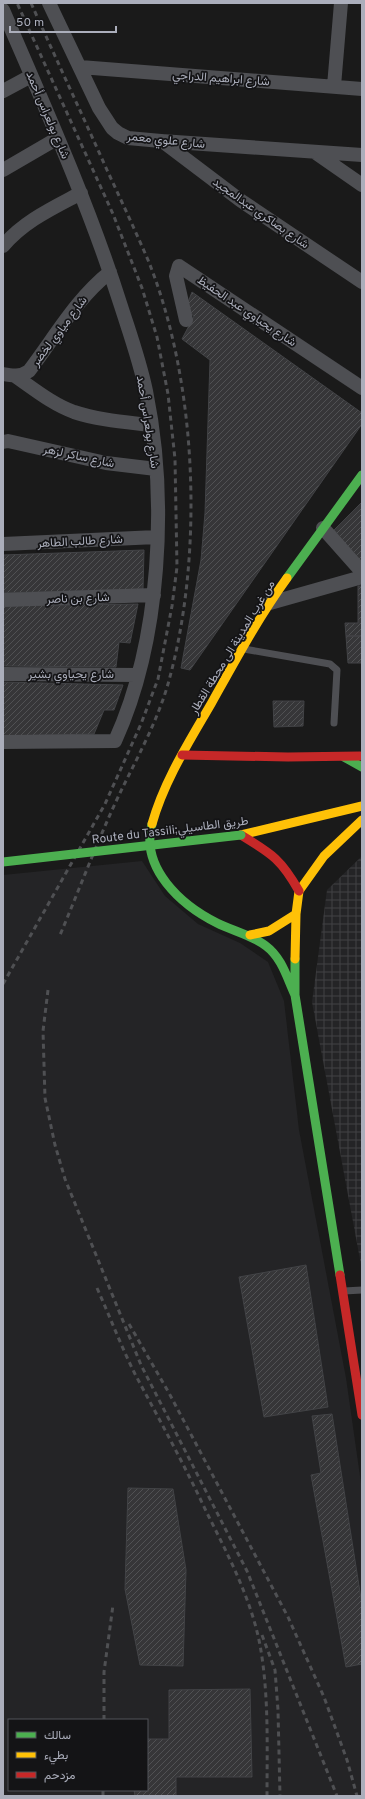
<svg xmlns="http://www.w3.org/2000/svg" width="365" height="1799" font-family="Overpass,Vazirmatn,sans-serif">
<style>
.built{fill:#242426;fill-rule:evenodd}
.industrial{fill:url(#industrial-grid)}
.building{fill:url(#building-hatch);stroke:#424346}
.lines{fill:none;stroke-linecap:round;stroke-linejoin:round}
.lane{stroke:#4e4f53;stroke-width:7}
.street{stroke:#4e4f53;stroke-width:14}
.fast{stroke:#4caf50;stroke-width:9}
.slow{stroke:#ffc107;stroke-width:9}
.jam{stroke:#c62828;stroke-width:9}
.rail{stroke:#4f5053;stroke-width:3;stroke-dasharray:5 4;stroke-linecap:butt}
.fast-bridge{stroke:#4caf50;stroke-width:9}
.labels{text-anchor:middle;stroke-width:3.5;stroke-linejoin:round;paint-order:stroke}
.street-label{font-size:12px;fill:#abaebb;stroke:#141416}
</style>
<defs>
<pattern id="industrial-grid" width="8" height="8" patternUnits="userSpaceOnUse"><rect width="8" height="8" fill="#242426"/><path d="M0 4h8M4 0v8" fill="none" stroke="#414144"/></pattern>
<pattern id="building-hatch" width="6" height="6" patternUnits="userSpaceOnUse"><rect width="6" height="6" fill="#363638"/><path d="M-1 1l2-2M0 6l6-6M5 7l2-2" fill="none" stroke="#505153"/></pattern>
</defs>
<rect width="100%" height="100%" fill="#1a1a1a"/>
<path class="built" d="M142,861l23,35 33,28 42,19 28,19 16,39 15,129 47,248 16,112v306h-359v-921zM9,1720h138v70h-138z"/>
<path class="industrial" d="M362,856v414l-50,-268 15,-112z"/>
<path class="building" d="M192,292l170,121v11l-172,246 -9,-2 20,-108 4,-47 5,-153 -28,-21 12,-23 -9,-6z
M362,502v63l-28,-35z
M144,550l-1,39 -140,4v-38z
M358,586h4v50h-16l-1,-13h13z
M138,604l-8,39 -11,-1 -3,25 -113,-1v-60z
M346,636h16v27h-14z
M3,682l120,3 -9,25h-10l-10,24 -91,2z
M273,701h31l-1,25 -29,1z
M306,1265l22,142 -64,10 -25,-140z
M332,1414l30,191v59l-16,3 -35,-192 10,-2 -9,-57z
M128,1488l45,1 13,81 -3,96 -43,-1 -15,-76z
M250,1689l2,88h-76v19h-41l-1,-6h13v-51h22v-49z"/>
<g class="lines">
<path class="lane" d="M244,649l86,15 7,6 -3,53
M344,1291l18,-1"/>
<path class="street" d="M49,3l50,105 13,20 6,5 10,5 33,3 201,14
M3,10c42,97 86,195 118,296 9,28 19,56 25,85 22,108 15,249 -31,350l-112,1
M80,67l282,22
M334,86l7,-83
M3,91l28,-15
M162,141l78,59 122,82
M316,153l46,32
M3,170l55,-32
M3,246c21,-25 50,-38 78,-53
M186,320l-10,-44 3,-10 183,122
M3,374c10,2 17,3 26,-3 26,-34 47,-72 81,-99
M15,376c19,13 37,28 59,36 24,8 51,10 76,13
M3,442l5,-1 98,22 50,6
M323,528l39,44
M3,544l154,-7
M3,600l151,-5
M270,603l92,-26
M3,674l135,1"/>
<path class="fast" d="M287,578l75,-103
M344,757l18,10
M152,824c-12,44 29,81 65,99 16,8 35,12 49,23 16,12 21,32 29,49
M295,959v36l45,280"/>
<path class="slow" d="M152,824c12,-43 37,-82 59,-120 24,-43 47,-86 76,-126
M241,835l121,-29
M250,935l19,-4 27,-17
M295,959l1,-45 3,-23 25,-35 38,-36"/>
<path class="jam" d="M182,755l106,2 72,-1
M241,835c31,19 40,24 58,56
M340,1275l22,140"/>
<path class="rail" d="M31,3c25,56 51,111 76,167 14,30 28,60 41,90 50,123 56,297 20,424 -11,38 -31,74 -48,109 -22,46 -40,95 -60,142
M3,984l102,-180 36,-80 17,-45 14,-73 5,-39 -2,-108 -7,-65 -11,-57 -15,-49 -29,-74 -96,-211
M48,990l-5,41 2,67 10,47 10,34 76,186 106,206 90,225
M97,1288c13,29 24,58 38,86 24,45 49,90 71,137 21,42 45,87 54,134 9,50 7,101 7,151
M129,1324l40,69 119,224 36,80 23,63 10,36
M262,1635l13,35 3,40 2,86
M104,1720v-48l9,-67
M103,1796v-6"/>
<path class="fast-bridge" d="M3,862l238,-27"/>
</g>
<g class="labels">
<g class="street-label">
<text transform="translate(221 78) rotate(4)" y="4">شارع ابراهيم الدراجي</text>
<text transform="translate(48 115) rotate(67)" y="4">شارع بولعراس أحمد</text>
<text transform="translate(166 140) rotate(6)" y="4">شارع علوي معمر</text>
<text transform="translate(261 213) rotate(35)" y="4">شارع بصاكري عبدالمجيد</text>
<text transform="translate(247 311) rotate(34)" y="4">شارع يحياوي عبد الحفيظ</text>
<text transform="translate(59 331) rotate(-53)" y="4">شارع مياوي لخضر</text>
<text transform="translate(148 422) rotate(81)" y="4">شارع بولعراس أحمد</text>
<text transform="translate(79 456) rotate(12)" y="4">شارع ساكر لزهر</text>
<text transform="translate(80 541) rotate(-3)" y="4">شارع طالب الطاهر</text>
<text transform="translate(78 598) rotate(-2)" y="4">شارع بن ناصر</text>
<text transform="translate(232 647) rotate(-59)" y="4">من غرب المدينة الى محطة القطار</text>
<text x="71" y="678">شارع يحياوي بشير</text>
<text transform="translate(170 830) rotate(-7)" y="4">Route du Tassili;طريق الطاسيلي</text>
</g>
</g>
<rect width="365" height="1799" fill="none" stroke="#abaebb" stroke-width="8"/>
<rect x="8" y="1719" width="140" height="72" fill="#141416" stroke="#505258"/>
<rect x="16" y="1732" width="20" height="6" fill="#4caf50" stroke="#505258"/>
<text x="44" y="1739" font-size="12" fill="#abaebb">سالك</text>
<rect x="16" y="1752" width="20" height="6" fill="#ffc107" stroke="#505258"/>
<text x="44" y="1759" font-size="12" fill="#abaebb">بطيء</text>
<rect x="16" y="1772" width="20" height="6" fill="#c62828" stroke="#505258"/>
<text x="44" y="1779" font-size="12" fill="#abaebb">مزدحم</text>
<path d="M10 26v6h106v-6" fill="none" stroke="#abaebb" stroke-width="2"/>
<text x="16" y="26" font-size="12" fill="#abaebb" stroke="#141416" stroke-width="3" paint-order="stroke">50 m</text>
</svg>
